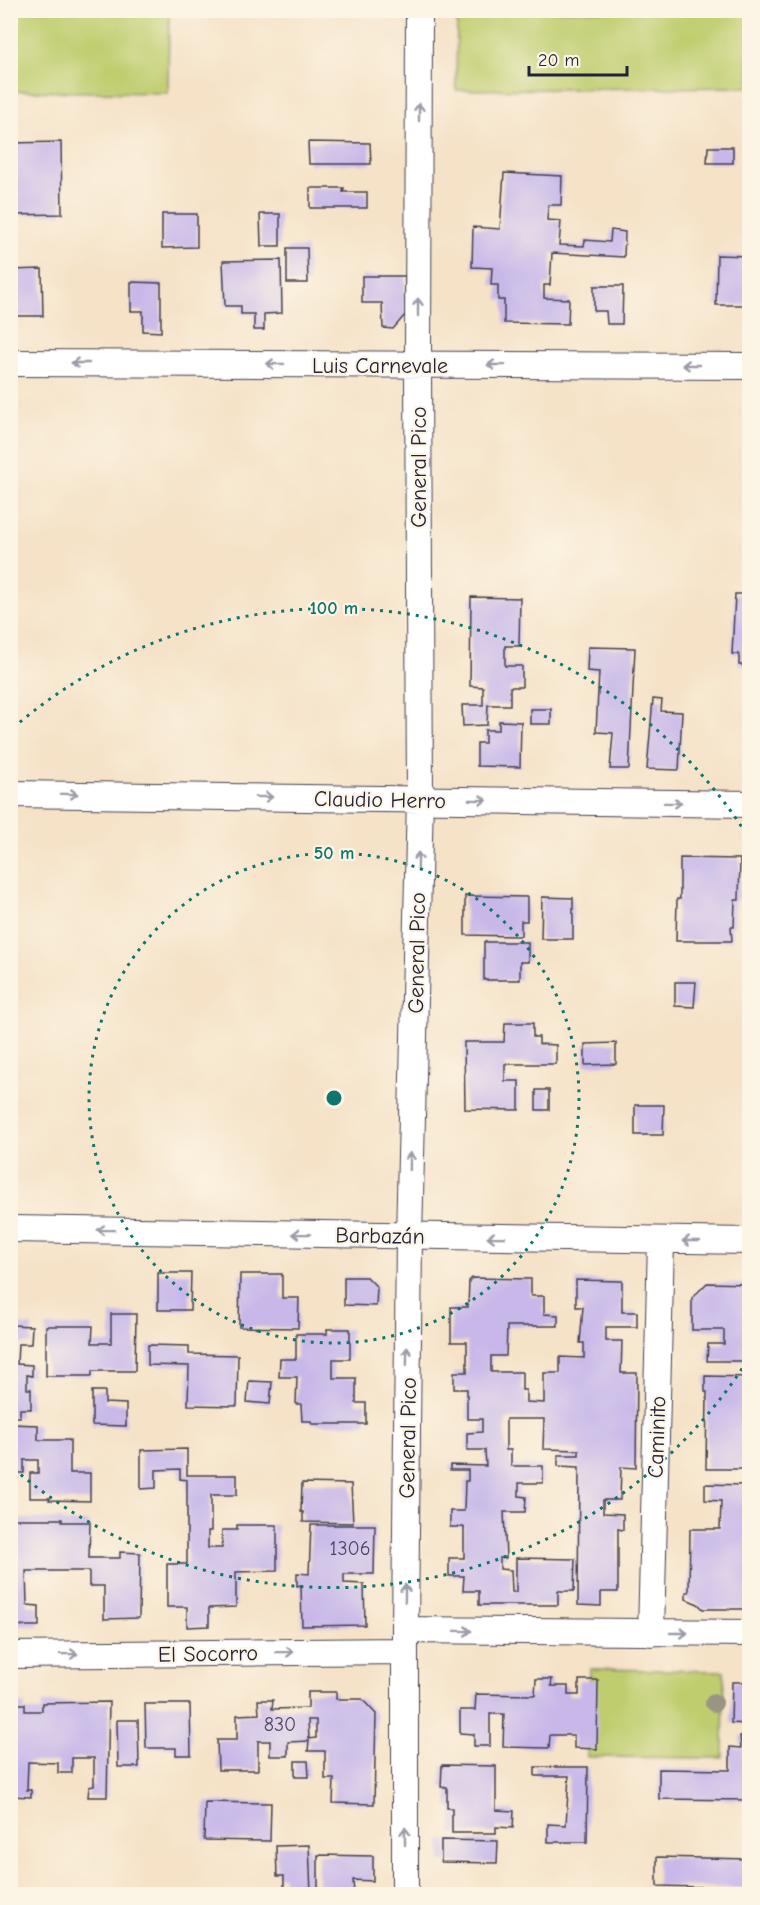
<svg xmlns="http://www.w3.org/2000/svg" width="760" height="1905" font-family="'Comic Neue',sans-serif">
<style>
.green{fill:#bfcd6e;stroke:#707854;stroke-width:1.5}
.building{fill:#c7b8e9;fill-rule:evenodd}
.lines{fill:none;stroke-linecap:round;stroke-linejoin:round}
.minor-casing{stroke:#423f50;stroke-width:28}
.minor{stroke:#fff;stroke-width:26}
.tree{fill:#9b9482}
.oneway{stroke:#9c9ca7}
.ring{fill:none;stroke:#0f766e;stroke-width:3;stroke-dasharray:3 6}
.labels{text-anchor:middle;stroke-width:4.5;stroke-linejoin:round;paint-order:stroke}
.number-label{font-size:20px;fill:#4b4866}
.street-label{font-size:22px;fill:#22223b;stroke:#fcf5e5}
.centre{fill:#0f766e;stroke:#fcf5e5;stroke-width:3}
.ring-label{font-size:18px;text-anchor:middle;font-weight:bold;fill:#0f766e;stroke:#fcf5e5;stroke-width:4.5;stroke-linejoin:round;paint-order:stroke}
</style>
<rect width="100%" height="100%" fill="#fcf5e5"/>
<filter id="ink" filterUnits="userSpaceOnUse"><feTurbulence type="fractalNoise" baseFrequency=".0167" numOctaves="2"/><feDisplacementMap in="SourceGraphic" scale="12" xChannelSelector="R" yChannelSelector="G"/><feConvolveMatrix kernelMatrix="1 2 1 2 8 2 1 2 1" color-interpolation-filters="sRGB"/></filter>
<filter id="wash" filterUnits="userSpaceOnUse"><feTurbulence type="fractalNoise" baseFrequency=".008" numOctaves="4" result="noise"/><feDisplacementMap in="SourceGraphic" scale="24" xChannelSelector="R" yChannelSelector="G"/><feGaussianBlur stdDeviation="1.35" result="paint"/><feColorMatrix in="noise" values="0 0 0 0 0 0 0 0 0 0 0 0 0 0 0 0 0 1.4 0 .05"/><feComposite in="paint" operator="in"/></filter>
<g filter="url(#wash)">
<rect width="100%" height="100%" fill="#f5e2c7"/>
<path class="green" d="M11,10l158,1 -1,82 -157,-2z
M457,11h292v76l-293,3z
M590,1669l134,2 -1,87 -136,-1z"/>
<g id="blocks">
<path class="building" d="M61,142l1,72 -52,1v-72z
M308,142l62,1 1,21h-62z
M708,147h25v16h-26z
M504,173l58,3 -1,29h-13l-1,15 14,1 -2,24 25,1 1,-6 25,2 1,-12 14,2 -1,25 -72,-4 -2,32h-6v13l25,1 -1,25 -64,-1v-23h-6v-15h-7l1,-17 -20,-1 1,-40 27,2z
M310,188h34l-1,4h24v16h-57z
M162,214h35v33l-35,1z
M260,214h20v32h-19z
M287,248h20l1,35h-21z
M717,255l33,1v49h-34z
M281,260l1,53 -18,1v16h-10v-16h-13v-8h-16l-2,-45z
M42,269l1,47h-33v-46z
M362,276h43v39l-12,14 -10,-1 -1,-25h-20z
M131,282l30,1v49l-18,-1v-20h-12z
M594,286h29l-1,38h-15l-1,-13h-12z
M735,594h15v100l-3,-1v-28h-8v-11h-7z
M471,597l49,1 -1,48h-14v20h17v21h-12v18h-22l-1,20 -24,1 -1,-21h21v-18l-13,-1z
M588,647l47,1 -6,121h-19l3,-36 -17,-1 3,-60 -12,-1z
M653,699l9,1 -1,11 21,1 -3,58 -32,-1z
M530,709h21v15h-21z
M499,721l22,1 -1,45 -43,-1v-23h8v-13h14z
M680,858l60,1 -1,41h-4l-1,27h-3l1,14h-56l1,-42h3z
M465,896l62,1v24h-6v15l-56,-1z
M542,897l31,1v41h-32z
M484,942h44v20h-8v18h-36z
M675,982h21l-2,25 -19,-1z
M505,1023h28v14h6v7l17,1v19h-51v17h14v29l-54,-1 -1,-67h40z
M616,1043v21l-31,1v-21z
M536,1090h13v20h-13z
M635,1105h29l-1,30h-28z
M10,1271h4v17h-4z
M158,1273h33l-1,37h-32z
M240,1274h42v24h17l-1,30 -59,-1z
M344,1277h23l10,10 -1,19 -32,-1z
M472,1278l59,1v17h13v18l14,1v11h-51l-1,30h-15v16h31v18h4v12l18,1v-30h16v-16l24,1v-15h-4l3,-36h-7v-27l46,1v31h15v15h-31v14h16l-1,32h16l-1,95 -15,-1 -1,33h-17v13l20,1v16l-5,-1v63h-17v14l-23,-1 1,-138 -21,-1v-11h21v-5l-36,-1 1,-30h-38v31h5v16h32v17h-24v13l7,1 -1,15h-21l2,46h-6v11l11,1 1,22h4v-34l59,1 -1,32h-16v14h-79v-14h-16l1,-15h-15v-18h15v-31h-14v-16h14l1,-30h3v-11h-18v-5l36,1 -1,-16h-18v-17l15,-1v-13h-15v-30h-13v-17h13v-30h-16v-35h17l1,-26z
M707,1283l43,1 -2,77h-41l1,-17h16v-14h-32v-32z
M111,1314h25l-1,57h-43v5h-46v-50h47l-1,17h19z
M10,1325l22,1 -1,18h-13l-1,20 15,1v11l-5,-1v14h4v20h-11v8h-10z
M327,1329h23v30h-17v19h23v25h10v21h-54l-1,-3h-9l-1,-17h-5l1,-27h-18l1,-18h16v-25h31z
M148,1345l41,1v8l49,1 -1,51 -49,-1 1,-39 -41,-1z
M705,1376l45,1v83h-6v9h-38l1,-77h-2z
M249,1381l23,1 -2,22 -23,-2z
M92,1391h13v12l21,1v22l-34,-1z
M10,1424l28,1v15h32v33h20v28l-41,-1 1,-2h-20v-25h8v-13h-14v13h-14z
M187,1449v26h50v20h-26v36h-3v17h14v-18h15v-5h40v46l-41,1v35l-27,1v18l-22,1v-20h-20v-43h20v-84l-7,-1v-10l-24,1v18l-15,1v-39z
M302,1483l49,1 2,39 -50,-1v-10h-2z
M705,1484l40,1v31h5l-1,93h-46l-5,-5 -12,-5v-7h3l1,-63h30l1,-28 -16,-1z
M10,1519h52v3h28l-1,36h31v-6l20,1 -1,65 -35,1v-33h-15v-15h-63l1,34 12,1v20h-29z
M311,1525h64l-1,49h-30v9l20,1 1,41 -63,1 -1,-41 -4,1v-13l12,1z
M536,1679h16l-1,7h17v9h11v-15h19l-1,69 -23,-1v-13h-24l-1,13 -46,-1 1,-33h-14v32h-16v-12l-14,-1v-23h15l1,-16 59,1z
M732,1682h18v69h-3l-1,20h4v29l-91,-1v-30l71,1v-23l11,1 -1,-12 6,1 1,-13 -16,-1z
M308,1692h28v7h26l14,15 -2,90 -41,-1 1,-24h-9v-28h-17l1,-10 -21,1v14h-18v-15h-12v29h-40l-1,-30h20v-25l22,-1 -1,-14h15l-1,9 36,-1zM308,1720h8v18l-7,1z
M109,1702l-2,95h-19l1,-10 5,-1v-28h-22v15h-14v-10l-30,-1 -1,28h4v7l-21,-1v-92h15v7h17v-8z
M145,1704h45l1,51h-15v-7h-30z
M117,1720h21l1,47h-21z
M295,1761h13l1,16h-14z
M442,1765l54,1v44l18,1 -1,17 -17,-1v6h-44v-25h-5v-21h-6z
M535,1767h53l-1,75h-39v-18l18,1 3,-49h-34z
M205,1802l66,1 -1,38 -66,-1z
M441,1840l57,1 -1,22 -56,-1z
M309,1845l2,49h-27v-18h-7l-1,-30z
M318,1855l55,1v25l-20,-1 1,14h-36z
M657,1857l93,2v29l-93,-2z
M253,1890h17v4h-17z"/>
</g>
</g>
<g filter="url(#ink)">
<use href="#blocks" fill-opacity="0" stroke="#423f50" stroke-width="1.5"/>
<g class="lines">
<defs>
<path id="minor" d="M10,363l740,3
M10,794l740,10
M10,1229l740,12
M405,1630l345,3
M651,1633l10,-392
M10,1655l395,-4
M405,1894v-264l4,-394 11,-437 -2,-434 1,-355"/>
</defs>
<use href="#minor" class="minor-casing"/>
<use href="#minor" class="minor"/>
</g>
<circle class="tree" cx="714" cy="1703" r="9"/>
<defs><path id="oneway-shaft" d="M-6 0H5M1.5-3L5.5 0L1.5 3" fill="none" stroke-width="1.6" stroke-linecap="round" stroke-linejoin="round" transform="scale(1.5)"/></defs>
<g class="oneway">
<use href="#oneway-shaft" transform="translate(419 112) rotate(-90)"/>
<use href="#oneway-shaft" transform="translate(418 307) rotate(-90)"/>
<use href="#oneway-shaft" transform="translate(80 363) rotate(-180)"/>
<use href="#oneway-shaft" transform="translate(275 364) rotate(-180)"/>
<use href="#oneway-shaft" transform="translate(496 365) rotate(-180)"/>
<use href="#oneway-shaft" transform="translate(691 365) rotate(-180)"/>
<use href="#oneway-shaft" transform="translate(69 794) rotate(1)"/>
<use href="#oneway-shaft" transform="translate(264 797) rotate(1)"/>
<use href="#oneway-shaft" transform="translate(478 800) rotate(1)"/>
<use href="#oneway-shaft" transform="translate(673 803) rotate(1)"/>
<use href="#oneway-shaft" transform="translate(418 861) rotate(-89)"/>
<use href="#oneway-shaft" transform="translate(410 1161) rotate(-89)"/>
<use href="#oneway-shaft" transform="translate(106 1230) rotate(-179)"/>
<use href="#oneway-shaft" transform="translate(301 1234) rotate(-179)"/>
<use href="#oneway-shaft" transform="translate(496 1237) rotate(-179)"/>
<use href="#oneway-shaft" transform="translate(691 1241) rotate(-180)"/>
<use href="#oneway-shaft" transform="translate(407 1356) rotate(-89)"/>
<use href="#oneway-shaft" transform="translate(405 1593) rotate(-89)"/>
<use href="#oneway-shaft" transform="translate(463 1631) rotate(1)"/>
<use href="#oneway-shaft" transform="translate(679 1633)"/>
<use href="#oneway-shaft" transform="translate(285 1652) rotate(-1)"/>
<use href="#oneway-shaft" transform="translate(69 1654) rotate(-1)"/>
<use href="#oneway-shaft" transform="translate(405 1836) rotate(-90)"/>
</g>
</g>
<g class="ring">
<circle cx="334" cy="1098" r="245"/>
<path d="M747 1361A490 490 0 0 1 13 1468M13 728A490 490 0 0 1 747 835"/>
</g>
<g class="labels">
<g class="number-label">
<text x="350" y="1555">1306</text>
<text x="280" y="1731">830</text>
</g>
<g class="street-label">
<text x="380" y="373">Luis Carnevale</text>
<text transform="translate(418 467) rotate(-90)" y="8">General Pico</text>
<text transform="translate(380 799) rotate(1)" y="8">Claudio Herro</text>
<text transform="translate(416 953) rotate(-89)" y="8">General Pico</text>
<text transform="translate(380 1235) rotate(1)" y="8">Barbazán</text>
<text transform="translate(656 1437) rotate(-88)" y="8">Caminito</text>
<text transform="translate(407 1438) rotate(-89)" y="8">General Pico</text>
<text transform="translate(208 1653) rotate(-1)" y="8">El Socorro</text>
</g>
</g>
<circle cx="334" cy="1098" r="9" class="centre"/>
<g class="ring-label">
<text x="334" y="614">100 m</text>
<text x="334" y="859">50 m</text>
</g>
<rect width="760" height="1905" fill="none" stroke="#fcf5e5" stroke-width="36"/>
<path d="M529 66v9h98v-9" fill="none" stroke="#22223b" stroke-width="3"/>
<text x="538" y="66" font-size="18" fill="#22223b" stroke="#fcf5e5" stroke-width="4.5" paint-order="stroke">20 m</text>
</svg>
